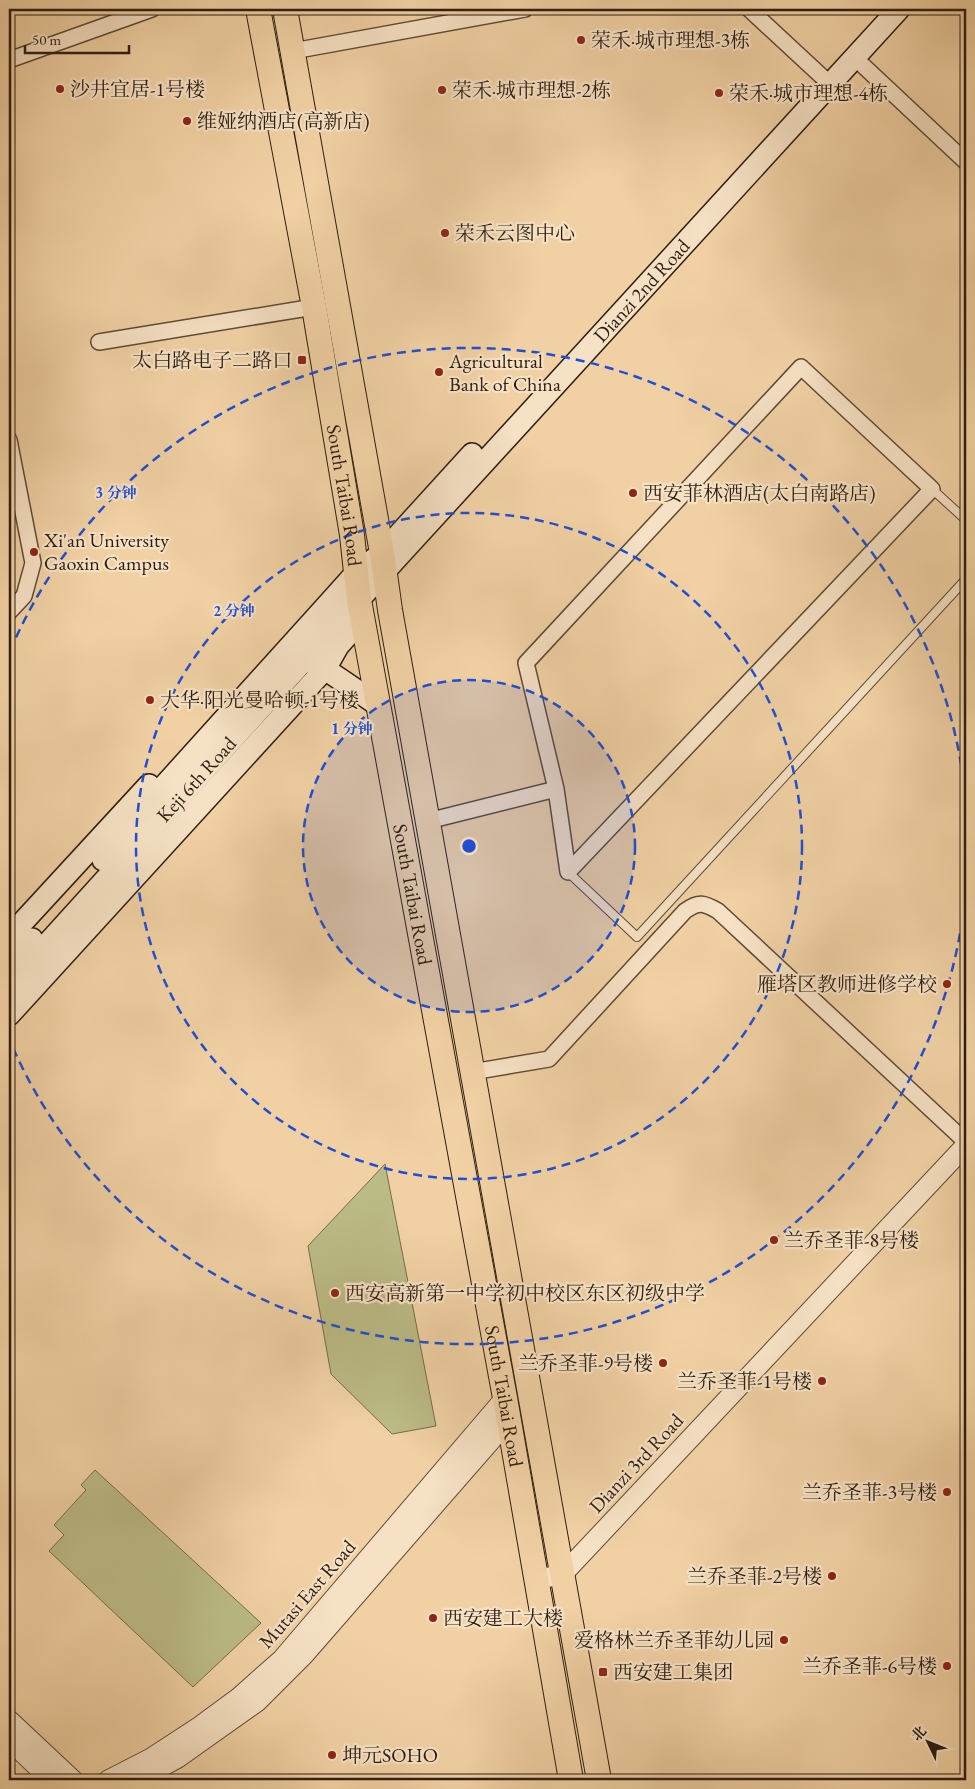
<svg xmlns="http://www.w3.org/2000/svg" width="975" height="1789" font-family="'EB Garamond','Noto Serif SC',serif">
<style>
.green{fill:#bbbb85;stroke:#746c4c}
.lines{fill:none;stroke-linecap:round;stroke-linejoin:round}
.service-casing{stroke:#5d4b36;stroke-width:10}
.minor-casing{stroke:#5d4b36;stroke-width:18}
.tertiary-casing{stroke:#5d4b36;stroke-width:21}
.secondary-casing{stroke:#2c1e12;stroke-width:24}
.primary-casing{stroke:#2c1e12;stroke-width:26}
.service{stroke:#f6e1c4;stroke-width:8}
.minor{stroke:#f6e1c4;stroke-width:15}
.tertiary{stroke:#f6e1c4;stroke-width:19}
.secondary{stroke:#f6e1c4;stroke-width:21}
.primary{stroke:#f1d1a4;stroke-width:24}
.ring{fill:none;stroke:#1d4ed8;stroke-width:2.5;stroke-dasharray:9 6}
.poi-dot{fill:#8f2418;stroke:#f6e1c4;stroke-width:2}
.labels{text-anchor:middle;stroke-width:4.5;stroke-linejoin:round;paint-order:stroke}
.poi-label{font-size:20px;fill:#2c1e12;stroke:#f6e1c4;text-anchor:start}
.street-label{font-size:20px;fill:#2c1e12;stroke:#f6e1c4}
.centre{fill:#1d4ed8;stroke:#f6e1c4;stroke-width:2.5}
.ring-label{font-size:15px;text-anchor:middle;font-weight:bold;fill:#1d4ed8;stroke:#f6e1c4;stroke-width:4.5;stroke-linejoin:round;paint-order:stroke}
</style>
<rect width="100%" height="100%" fill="#f1d1a4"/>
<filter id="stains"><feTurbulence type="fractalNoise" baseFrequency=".004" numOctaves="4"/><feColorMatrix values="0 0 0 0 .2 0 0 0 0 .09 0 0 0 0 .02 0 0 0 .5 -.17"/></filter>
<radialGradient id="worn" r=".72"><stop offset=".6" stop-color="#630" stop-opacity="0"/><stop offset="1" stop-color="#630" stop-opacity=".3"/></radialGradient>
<path class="green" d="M385,1164l51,262 -44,8 -61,-60 -23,-128z
M95,1470l166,153 -68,64 -144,-136 15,-16 -10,-10 32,-35 -5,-5z"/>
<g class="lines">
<defs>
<path id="service" d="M932,489l34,31
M568,872l69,65 329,-358"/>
<path id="minor" d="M749,9l82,76
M293,51l232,-42
M855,58l111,104
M9,60l143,-51
M99,342l215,-35
M9,440l24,123 -9,33 -15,16
M428,821l128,-32 -30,-126 275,-296 131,122 -364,383 -12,-83
M472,1072l77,-13 136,-148c14,-10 19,-8 33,0l248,231"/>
<path id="tertiary" d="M537,1579l25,-4 404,-430
M9,1720l64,60
M9,1740l42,40
M108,1780l43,-22 49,-32 38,-28 44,-39 223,-261
M138,1780l40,-22 79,-56 47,-47 204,-234"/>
<g id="secondary">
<path d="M312,663l13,6 53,36"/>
<path d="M103,860l60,-73 167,-185 26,-29 26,-20 90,-99"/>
<path d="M9,937l140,-152"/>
<path d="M9,964l23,-25"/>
<path id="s1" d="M9,986l375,-414 515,-563"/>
<path d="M9,1015l316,-346 13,-23 24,-27"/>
</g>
<g id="primary">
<path id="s2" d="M258,9l56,298 38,228 7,65 146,798 66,382"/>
<path d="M285,9l97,544 8,57 209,1170"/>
</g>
</defs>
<use href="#service" class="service-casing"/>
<use href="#minor" class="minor-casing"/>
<use href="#tertiary" class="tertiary-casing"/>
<use href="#secondary" class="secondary-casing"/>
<use href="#primary" class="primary-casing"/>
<use href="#service" class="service"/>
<use href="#minor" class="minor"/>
<use href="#tertiary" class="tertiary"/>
<use href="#secondary" class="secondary"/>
<use href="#primary" class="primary"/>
</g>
<circle cx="469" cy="846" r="166" fill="#1d4ed8" fill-opacity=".12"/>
<g class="ring">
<circle cx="469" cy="846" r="166"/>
<circle cx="469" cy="846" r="333"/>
<path d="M966 889A499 499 0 0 1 10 1041M10 651A499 499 0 0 1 966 803"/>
</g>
<g class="poi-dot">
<circle cx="581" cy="40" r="5"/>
<circle cx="60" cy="89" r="5"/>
<circle cx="442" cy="90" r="5"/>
<circle cx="719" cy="93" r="5"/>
<circle cx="187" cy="121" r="5"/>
<circle cx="445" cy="233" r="5"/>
<rect x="297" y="355" width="10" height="10" rx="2.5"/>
<circle cx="439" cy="372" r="5"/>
<circle cx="633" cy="493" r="5"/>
<circle cx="34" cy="552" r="5"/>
<circle cx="150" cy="700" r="5"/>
<circle cx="947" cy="984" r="5"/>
<circle cx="774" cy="1240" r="5"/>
<circle cx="335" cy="1293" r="5"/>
<circle cx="663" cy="1363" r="5"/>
<circle cx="822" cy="1381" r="5"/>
<circle cx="947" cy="1492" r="5"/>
<circle cx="832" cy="1576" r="5"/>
<circle cx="433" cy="1618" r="5"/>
<circle cx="784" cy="1640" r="5"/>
<circle cx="947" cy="1666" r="5"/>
<rect x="598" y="1667" width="10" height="10" rx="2.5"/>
<circle cx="332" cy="1755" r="5"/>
</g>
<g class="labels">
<g class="poi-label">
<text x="591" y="47">荣禾·城市理想-3栋</text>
<text x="70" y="96">沙井宜居-1号楼</text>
<text x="452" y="97">荣禾·城市理想-2栋</text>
<text x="729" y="100">荣禾·城市理想-4栋</text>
<text x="197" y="128">维娅纳酒店(高新店)</text>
<text x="455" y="240">荣禾云图中心</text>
<text x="292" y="367" text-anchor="end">太白路电子二路口</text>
<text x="449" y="368">Agricultural<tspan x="449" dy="23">Bank of China</tspan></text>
<text x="643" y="500">西安菲林酒店(太白南路店)</text>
<text x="44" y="547">Xi'an University<tspan x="44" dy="23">Gaoxin Campus</tspan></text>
<text x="160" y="707">大华·阳光曼哈顿-1号楼</text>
<text x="937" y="991" text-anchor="end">雁塔区教师进修学校</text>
<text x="784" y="1247">兰乔圣菲-8号楼</text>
<text x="345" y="1300">西安高新第一中学初中校区东区初级中学</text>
<text x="653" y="1370" text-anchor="end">兰乔圣菲-9号楼</text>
<text x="812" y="1388" text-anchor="end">兰乔圣菲-1号楼</text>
<text x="937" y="1499" text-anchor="end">兰乔圣菲-3号楼</text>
<text x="822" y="1583" text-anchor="end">兰乔圣菲-2号楼</text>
<text x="443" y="1625">西安建工大楼</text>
<text x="774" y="1647" text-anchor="end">爱格林兰乔圣菲幼儿园</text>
<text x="937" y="1673" text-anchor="end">兰乔圣菲-6号楼</text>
<text x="613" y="1679">西安建工集团</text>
<text x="342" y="1762">坤元SOHO</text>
</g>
<g class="street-label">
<text dy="7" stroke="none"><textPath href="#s1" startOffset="940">Dianzi 2nd Road</textPath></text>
<text dy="7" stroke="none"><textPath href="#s2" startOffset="494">South Taibai Road</textPath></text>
<text dy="7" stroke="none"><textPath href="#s1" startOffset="279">Keji 6th Road</textPath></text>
<text dy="7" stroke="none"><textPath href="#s2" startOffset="899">South Taibai Road</textPath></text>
<text dy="7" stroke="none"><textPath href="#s2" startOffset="1409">South Taibai Road</textPath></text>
<text transform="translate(636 1463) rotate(-47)" y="7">Dianzi 3rd Road</text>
<text transform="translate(307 1594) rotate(-49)" y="7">Mutasi East Road</text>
</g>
</g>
<circle cx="469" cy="846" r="8" class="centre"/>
<g class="ring-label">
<text x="116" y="498">3 分钟</text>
<text x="234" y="616">2 分钟</text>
<text x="352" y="734">1 分钟</text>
</g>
<rect width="975" height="1789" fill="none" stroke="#f1d1a4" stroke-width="30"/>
<rect x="10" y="10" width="955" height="1769" fill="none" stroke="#2c1e12" stroke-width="2.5"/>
<rect x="15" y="15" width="945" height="1759" fill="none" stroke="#2c1e12"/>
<g transform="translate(928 1742) rotate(313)" stroke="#f6e1c4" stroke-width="4" paint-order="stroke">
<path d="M0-4L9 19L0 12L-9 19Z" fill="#2c1e12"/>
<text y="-8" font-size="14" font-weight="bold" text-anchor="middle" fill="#2c1e12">北</text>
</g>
<path d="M25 45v8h104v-8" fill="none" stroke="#2c1e12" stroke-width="2.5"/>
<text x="32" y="45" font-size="15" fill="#2c1e12" stroke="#f6e1c4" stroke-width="4" paint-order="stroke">50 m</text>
<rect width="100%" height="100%" filter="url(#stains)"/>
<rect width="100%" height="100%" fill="url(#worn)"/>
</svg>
